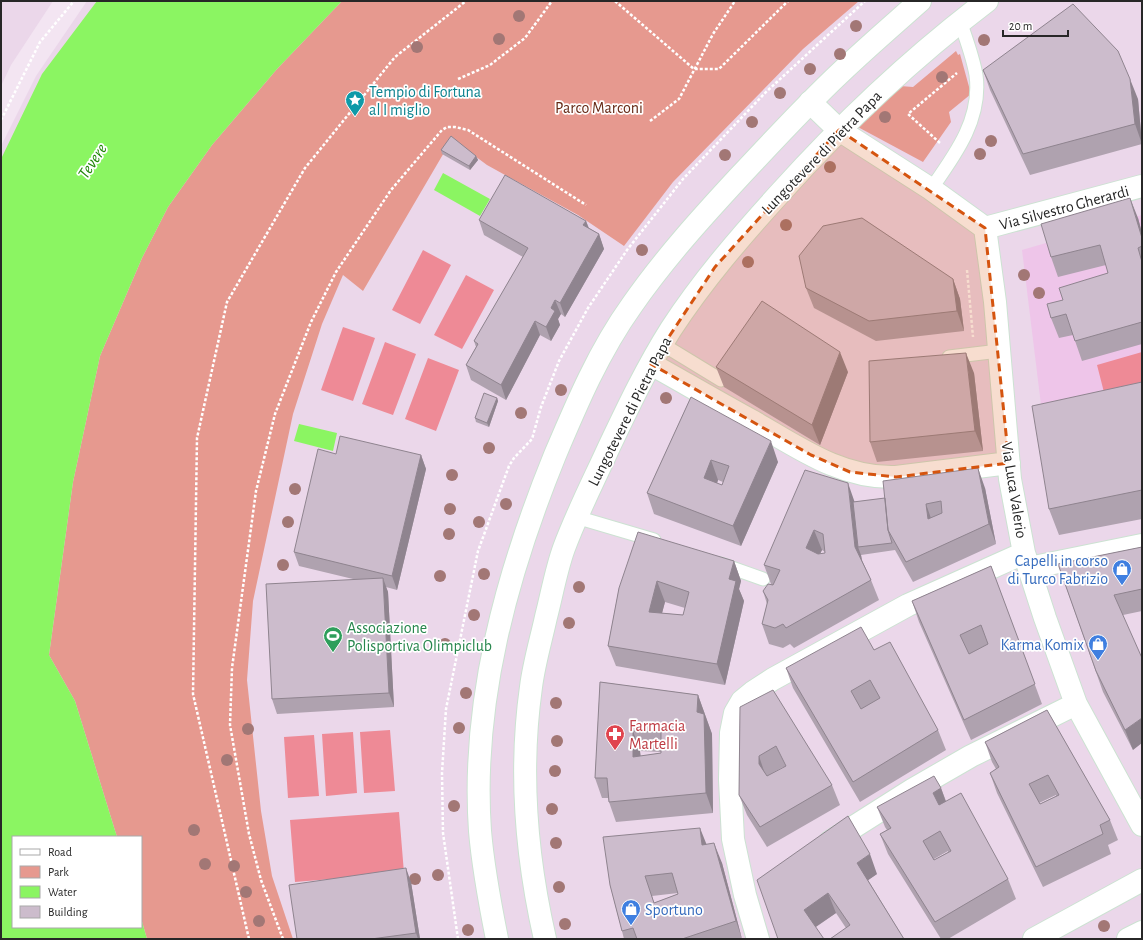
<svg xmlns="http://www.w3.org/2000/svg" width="1143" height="940" font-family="'Alegreya Sans',sans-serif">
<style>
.education{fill:#eec5e9}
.green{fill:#e6998f}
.pitch{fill:#ee8a96}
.plaza{fill:#f3e5f2}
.water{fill:#8bf562}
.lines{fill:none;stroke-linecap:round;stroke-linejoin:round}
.service-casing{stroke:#cce2d2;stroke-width:15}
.minor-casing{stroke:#cce2d2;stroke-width:24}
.tertiary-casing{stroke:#cce2d2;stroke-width:24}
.path{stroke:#fff;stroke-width:2.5;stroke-dasharray:3 2;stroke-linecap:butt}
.service{stroke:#fff;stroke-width:13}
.minor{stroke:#fff;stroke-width:22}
.tertiary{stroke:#fff;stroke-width:22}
.tree{fill:#a27775}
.wall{fill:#afa2af;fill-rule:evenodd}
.shaded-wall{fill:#8f848f}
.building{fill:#ccbccc;stroke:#8f848f;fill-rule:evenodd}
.marked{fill:#d5540f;fill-opacity:0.2;stroke:#d5540f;stroke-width:3;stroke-dasharray:8 5;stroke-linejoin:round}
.labels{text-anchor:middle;stroke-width:3.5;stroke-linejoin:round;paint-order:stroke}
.culture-label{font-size:16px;fill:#0d838f;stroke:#fff;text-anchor:start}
.park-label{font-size:16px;fill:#662915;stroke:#fff}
.street-label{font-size:16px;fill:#272727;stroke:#fff}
.shop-label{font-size:16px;fill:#366cbe;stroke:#fff;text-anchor:end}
.leisure-label{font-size:16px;fill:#27864d;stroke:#fff;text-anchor:start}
.health-label{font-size:16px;fill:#be3a42;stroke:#fff;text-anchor:start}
.water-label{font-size:17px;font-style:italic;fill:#218708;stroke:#fff}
</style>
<rect width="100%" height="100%" fill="#ebd7ea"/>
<path class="education" d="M1142,215v184l-99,22 -21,-171z"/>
<path class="green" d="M342,1h517l-56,48 -130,133 -49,64 -46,-31 -91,-50 -35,-26 -89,152 -20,-16 -21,49 -29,90 -40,187 -6,79 14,131 11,65 21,63h-146l-6,-21v-81h-24l-42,-136 -26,-46 24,-173 27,-126 42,-98 26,-51 44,-62 65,-76z
M956,51l2,4 2,-1 11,40 -22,18 2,10 -28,40 -67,-36 44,-40 13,1z"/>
<path class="pitch" d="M423,250l28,15 -31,59 -28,-14z
M466,275l28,15 -32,59 -28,-14z
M343,327l32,11 -22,63 -32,-11z
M385,342l31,12 -23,61 -31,-11z
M1142,352v42l-35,10 -10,-39z
M428,358l31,12 -23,61 -31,-12z
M390,730l5,61 -31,2 -4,-61z
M353,732l4,61 -31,3 -4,-62z
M314,735l5,61 -31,2 -4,-61z
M399,812l5,61 -109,9 -5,-62z"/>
<path class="plaza" d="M53,1h34l-51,75 -35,70v-60l10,-21z"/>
<path class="water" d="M97,1h245l-65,68 -65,76 -44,62 -26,51 -42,98 -27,126 -24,173 26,46 42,136h-104v90h128v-9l6,21h-146v-780l41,-85z
M443,173l47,26 -10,17 -46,-26z
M299,424l38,9 -4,18 -39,-10z"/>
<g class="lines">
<defs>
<path id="service" d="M931,189c24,-34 51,-70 45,-114 -3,-18 -10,-36 -16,-54
M662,344l59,36 10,-15
M949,357l50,-6
M576,517l78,23
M721,564l42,15"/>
<path id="minor" d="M810,102l29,28 92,59 54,39
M985,228l10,74 15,177 14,74 21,65 31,86 66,121
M985,228l157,-42
M651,364c34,19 68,39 103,58 45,26 88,57 142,55l113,-14
M1029,568l113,-23
M830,842l82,-52 59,-34 105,-52
M758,939l-13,-44 -12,-56 -3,-59 1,-47 4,-20 7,-12 11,-9 20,-13 135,-74 116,-52
M1034,939l108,-59
M1128,939l14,-7"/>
<path id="tertiary" d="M497,939c-7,-35 -14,-72 -17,-108 -9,-129 27,-258 75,-376 22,-52 44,-104 77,-150 32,-46 70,-88 108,-129 33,-35 65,-70 99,-102 26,-25 54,-49 81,-73
M545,939c-19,-83 -26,-167 -14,-252 3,-24 10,-47 15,-70 6,-23 10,-47 18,-69 13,-35 30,-68 45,-101 19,-40 38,-80 62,-118 32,-49 70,-93 110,-137 63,-70 131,-134 206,-191"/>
</defs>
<use href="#service" class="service-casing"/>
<use href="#minor" class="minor-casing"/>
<use href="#tertiary" class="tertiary-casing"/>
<path class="path" d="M615,1l79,68h25l69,-68
M458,79l32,-14 35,-27 27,-37
M1,120l39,-78 34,-41
M650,121l29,-22 34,-65 22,-33
M940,143l-32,-29 49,-41
M967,270l6,67
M249,939l-56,-245 4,-256 30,-136 78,-134 90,-111 71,-56
M283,939l-22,-59 -12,-46 -19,-109 2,-57 24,-177 19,-77 36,-92 25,-50 55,-82 51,-60 5,-3h8l13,3 118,75
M458,939l-15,-106 -1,-60 4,-64 32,-158 31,-85 5,-8 18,-19 9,-32 18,-46 29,-53 39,-58 56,-71 83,-87 99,-91"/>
<use href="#service" class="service"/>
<use href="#minor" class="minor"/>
<use href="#tertiary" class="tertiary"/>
</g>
<g class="tree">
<circle cx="519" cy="16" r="6"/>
<circle cx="856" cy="26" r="6"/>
<circle cx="499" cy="39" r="6"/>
<circle cx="984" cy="40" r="6"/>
<circle cx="417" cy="47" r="6"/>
<circle cx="840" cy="54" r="6"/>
<circle cx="810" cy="69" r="6"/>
<circle cx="942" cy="77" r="6"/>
<circle cx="780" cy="93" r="6"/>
<circle cx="885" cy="117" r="6"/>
<circle cx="752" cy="122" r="6"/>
<circle cx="991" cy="141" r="6"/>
<circle cx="980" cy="154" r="6"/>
<circle cx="725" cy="155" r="6"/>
<circle cx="830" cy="167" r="6"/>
<circle cx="786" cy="225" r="6"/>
<circle cx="642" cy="250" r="6"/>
<circle cx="748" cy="262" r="6"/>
<circle cx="1024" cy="275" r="6"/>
<circle cx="1039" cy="293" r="6"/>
<circle cx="561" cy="390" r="6"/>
<circle cx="666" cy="398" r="6"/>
<circle cx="521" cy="413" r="6"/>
<circle cx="489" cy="448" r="6"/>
<circle cx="452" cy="475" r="6"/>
<circle cx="295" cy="489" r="6"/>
<circle cx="506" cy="504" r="6"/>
<circle cx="450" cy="509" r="6"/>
<circle cx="288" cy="522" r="6"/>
<circle cx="479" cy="522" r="6"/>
<circle cx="449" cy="534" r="6"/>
<circle cx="283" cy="565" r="6"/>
<circle cx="484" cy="574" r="6"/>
<circle cx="440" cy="576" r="6"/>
<circle cx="579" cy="587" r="6"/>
<circle cx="474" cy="615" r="6"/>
<circle cx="569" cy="623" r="6"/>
<circle cx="445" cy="644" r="6"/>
<circle cx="466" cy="693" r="6"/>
<circle cx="556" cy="703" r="6"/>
<circle cx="459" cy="728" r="6"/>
<circle cx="248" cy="729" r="6"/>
<circle cx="557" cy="741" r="6"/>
<circle cx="227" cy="760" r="6"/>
<circle cx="555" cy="771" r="6"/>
<circle cx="454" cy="806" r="6"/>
<circle cx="552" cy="809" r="6"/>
<circle cx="194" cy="830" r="6"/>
<circle cx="556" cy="843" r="6"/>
<circle cx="205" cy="864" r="6"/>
<circle cx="234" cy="866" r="6"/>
<circle cx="438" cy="875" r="6"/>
<circle cx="415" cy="879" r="6"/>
<circle cx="559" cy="887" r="6"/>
<circle cx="246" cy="892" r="6"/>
<circle cx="259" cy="921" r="6"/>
<circle cx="565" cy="924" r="6"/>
<circle cx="1104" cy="926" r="6"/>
<circle cx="468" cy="930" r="6"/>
</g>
<path class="wall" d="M983,70l155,29 4,45 -112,31 -40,-85z
M441,150l35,6 2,4 -8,10 -28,-16z
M1138,218l4,15v111l-60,17 -9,-26 -14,3 -8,-20 12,-18 45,-27 -2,-8 -48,12 -7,-20z
M479,220l107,1 3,7 10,6 5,15 -39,68 -4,-3 -3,5 2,6 -9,16 -11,-6 -34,65 -35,-20 -5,-15 10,-18 -2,-6 49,-84 -39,-22z
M953,279l7,20 4,32 -88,10 -62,-33 -8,-20z
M716,367l132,5 -28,73 -96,-58z
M974,373l9,78 -106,11 -7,-20z
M1142,382v137l-83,16 -10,-26z
M691,397l87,65 -37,84 -87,-32 -7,-21zM718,480l5,2 -1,3 -5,-2z
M497,398l1,3 -9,26 -13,-5 -1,-4z
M336,454l85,1 5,14 -29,121 -11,-3 2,5 6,115 -117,7 -5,-15 81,-120 -54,-13 -5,-14z
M985,488l11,56 -83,38 -18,-32 -34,5 1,5 9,20 8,20 -85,48 -4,-4 -7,4 -14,-4 -7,-20 5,-20 -4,-13 8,-7 -7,-19 91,-63zM822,550l3,2v1l-5,1z
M1142,547v64l-19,4 10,135 -30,-58 -45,-128z
M734,561l7,20 -2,8 5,12 -19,84 -109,-19 -8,-20 11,-58zM665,602l20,6 -2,7 -21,-2z
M991,566l51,138 -71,36 -52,-118 -7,-21z
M874,650l64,80 8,20 -86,52 -67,-114 -7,-20z
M600,682l98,13 14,39 1,79 -97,9 -7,-20 -1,-4h-6l-7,-20zM640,751l21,1v1l-20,3z
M740,707l92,78 8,20 -73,42 -20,-32 -8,-20zM783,767h1l-17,9z
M1047,710l63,110 8,20 -10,5 3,9 -68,33 -46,-94 -7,-20 6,-4 -4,-7 -7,-20zM1056,795v1l-16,8 -1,-1z
M941,788l5,13 62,78 8,20 -68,40h-7l-53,-85 -8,-20 7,-4 -2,-3 -8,-20zM948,851v1l-14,8v-1z
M706,844l16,19 20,76h-118l-2,-8 -12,-46zM678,893v1l-24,9 -2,-7z
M877,874l-9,6 36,59 -58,-11 -10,-15 -20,14 -59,-47z
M411,882l9,57h-123z"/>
<path class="shaded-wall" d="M1130,79l8,20 4,45 -7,-20z
M476,156l2,4 -8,10 -1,-4z
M1130,198l8,20 4,15v5z
M586,221l5,14 -8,-10z
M599,234l5,15 -39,68 -5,-14z
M953,279l7,20 4,32 -7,-20z
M555,300l6,14 -3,5 2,6 -9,16 -5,-14 5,-19z
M535,321l5,14 -34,65 -5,-15z
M840,352l8,20 -28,73 -8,-20z
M966,353l8,20 9,78 -8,-20z
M497,398l1,3 -9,26 -2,-4z
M771,441l7,21 -37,84 -8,-20z
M421,455l5,14 -29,121 -5,-14z
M711,460l7,20 -6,19 -8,-21z
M978,468l7,20 11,56 -7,-20z
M848,483l7,20 3,44 3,8 2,12 -8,-20z
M926,504l7,20 -5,-5z
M814,530l8,20 -9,18 -7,-20z
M734,561l7,20 -2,8 5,12 -19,84 -8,-21 12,-85z
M383,578l5,14 6,115 -5,-14z
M657,581l8,21 -8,30 -8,-20z
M698,695l14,39 1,79 -7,-20 -9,-81z
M1142,718v25l-9,7 -8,-20z
M633,731l7,20 1,26 -8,-20z
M759,756l7,21 -7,-13z
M941,788l7,20 -8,5 -7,-20z
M700,828l8,20 -6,-3z
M714,843l8,20 20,76 -6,-18z
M870,854l7,20 -13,9 -7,-20z
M406,868l5,14 9,57h-2l-2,-6z
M828,893l8,20 -25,17 -7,-20z"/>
<path class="building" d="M1073,4l45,47 12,28 5,45 -112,30 -40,-84z
M451,136l25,20 -7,10 -28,-16z
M505,175l81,46 -3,4 16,9 -39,69 -5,-3 -4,8 4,3 -9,16 -11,-6 -34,64 -35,-20 12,-21 -4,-3 54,-93 -49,-28z
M1130,198l12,40v8l-4,2 4,14v60l-67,19 -9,-27 -15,4 -4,-14 16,-4 -4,-12 49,-15 -8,-28 -49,12 -10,-33z
M862,218l91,61 4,32 -88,10 -63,-33 -7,-32 24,-30z
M762,301l78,51 -28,73 -96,-58z
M966,353l9,78 -105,11 -1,-81z
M1142,382v108l-93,19 -17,-103z
M484,393l13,5 -10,25 -12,-5z
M691,397l80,44 -38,85 -86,-33zM711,460l18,6 -7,19 -18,-7z
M340,436l81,19 -29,121 -98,-24 24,-103 18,5z
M978,468l11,56 -83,38 -18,-32 -5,-49zM941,501l1,12 -14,6 -2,-15z
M805,470l43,13 7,64 16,33 -85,48 -3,-4 -8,4 -13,-4 6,-24 -5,-9 5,-7 5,1 7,-15 -16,-5zM814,530l9,4 2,19 -7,1 -12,-6z
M885,498l3,32 4,13 -34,4 -5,-45z
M638,532l96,29 -5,18 7,2 -19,83 -109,-18 11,-58zM657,581l32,11 -6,23 -34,-3z
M1142,547v42l-28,6 28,63v60l-17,12 -29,-59 -38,-107z
M991,566l44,118 -71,36 -52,-119zM981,625l7,19 -19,10 -9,-19z
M383,578l6,115 -117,6 -6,-115z
M861,627l13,23 16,-8 48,88 -85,52 -67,-114zM870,680l10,18 -19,11 -10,-18z
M600,682l98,13 -1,17 7,2 2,79 -97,9 -2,-24h-12zM633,731l28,1v21l-28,4z
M773,690l59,95 -72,42 -21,-32 1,-88zM776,746l10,20 -19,10 -8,-12v-8z
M1047,710l63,110 -10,5 3,9 -67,33 -46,-94 9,-6 -14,-25zM1048,775l11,20 -19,9 -11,-20z
M934,776l7,12 -8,5 6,12 22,-12 47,86 -73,43 -55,-88 11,-6 -14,-21zM940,831l11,20 -17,9 -11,-19z
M848,816l22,38 -13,9 47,76h-74l20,-14 -22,-32 -24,17 20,29h-46l-21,-59z
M700,828l2,17 12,-2 22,78 -54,18h-45l-4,-11 -11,3 -12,-46 -7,-48zM672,873l6,21 -24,9 -9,-27z
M406,868l10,65 -45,6h-74l-8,-54z"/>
<path class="marked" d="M839,130l146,98 24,235 -113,14 -46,-5 -39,-17 -160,-91 64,-97z"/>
<defs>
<symbol id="sight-pin" viewBox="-11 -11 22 30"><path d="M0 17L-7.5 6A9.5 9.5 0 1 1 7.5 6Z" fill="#0f9aa8" stroke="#fff"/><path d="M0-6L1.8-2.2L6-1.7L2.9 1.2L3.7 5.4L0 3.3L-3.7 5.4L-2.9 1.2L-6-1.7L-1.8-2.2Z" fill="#fff"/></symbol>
<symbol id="shop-pin" viewBox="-11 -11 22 30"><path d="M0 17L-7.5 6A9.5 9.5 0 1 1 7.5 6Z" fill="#3f7fe0" stroke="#fff"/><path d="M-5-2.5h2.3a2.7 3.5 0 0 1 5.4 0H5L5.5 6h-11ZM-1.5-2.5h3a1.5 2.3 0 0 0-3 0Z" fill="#fff"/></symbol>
<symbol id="stadium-pin" viewBox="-11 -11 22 30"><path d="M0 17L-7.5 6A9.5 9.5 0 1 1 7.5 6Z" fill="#2e9e5b" stroke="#fff"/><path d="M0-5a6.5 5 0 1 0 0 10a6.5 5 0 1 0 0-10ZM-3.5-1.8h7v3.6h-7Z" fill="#fff"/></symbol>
<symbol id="pharmacy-pin" viewBox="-11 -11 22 30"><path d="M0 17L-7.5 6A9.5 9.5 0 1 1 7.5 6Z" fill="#e0444e" stroke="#fff"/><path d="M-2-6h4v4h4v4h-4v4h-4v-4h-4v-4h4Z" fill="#fff"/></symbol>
</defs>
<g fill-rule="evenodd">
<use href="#sight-pin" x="344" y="89" width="22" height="30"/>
<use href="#shop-pin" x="1111" y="558" width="22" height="30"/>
<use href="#stadium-pin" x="322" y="625" width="22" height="30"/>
<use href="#shop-pin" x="1087" y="633" width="22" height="30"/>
<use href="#pharmacy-pin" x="604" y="723" width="22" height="30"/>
<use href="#shop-pin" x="620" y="898" width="22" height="30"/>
</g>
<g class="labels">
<g class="culture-label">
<text x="369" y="97">Tempio di Fortuna<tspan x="369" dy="18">al I miglio</tspan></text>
</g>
<g class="park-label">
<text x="599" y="113">Parco Marconi</text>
</g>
<g class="street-label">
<text transform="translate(821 152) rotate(-46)" y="6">Lungotevere di Pietra Papa</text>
<text transform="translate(1064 207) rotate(-15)" y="6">Via Silvestro Gherardi</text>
<text transform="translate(629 411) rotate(-63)" y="6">Lungotevere di Pietra Papa</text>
<text transform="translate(1015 490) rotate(81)" y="6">Via Luca Valerio</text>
</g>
<g class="shop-label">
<text x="1108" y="566">Capelli in corso<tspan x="1108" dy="18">di Turco Fabrizio</tspan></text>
<text x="1084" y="650">Karma Komix</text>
<text x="645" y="915" text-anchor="start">Sportuno</text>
</g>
<g class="leisure-label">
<text x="347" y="633">Associazione<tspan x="347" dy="18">Polisportiva Olimpiclub</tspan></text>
</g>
<g class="health-label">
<text x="629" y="731">Farmacia<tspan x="629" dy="18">Martelli</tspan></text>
</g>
<g class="water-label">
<text transform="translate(92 161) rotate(-57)" y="6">Tevere</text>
</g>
</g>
<rect width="1143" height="940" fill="none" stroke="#272727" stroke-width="4"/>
<rect x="12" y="836" width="130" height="92" fill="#ffffff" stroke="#a9a9a9"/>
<rect x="20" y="849" width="20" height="6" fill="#ffffff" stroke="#a9a9a9"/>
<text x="48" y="856" font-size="12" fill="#272727">Road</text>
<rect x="20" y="866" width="20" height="12" fill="#e6998f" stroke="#a9a9a9"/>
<text x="48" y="876" font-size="12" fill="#272727">Park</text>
<rect x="20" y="886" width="20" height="12" fill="#8bf562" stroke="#a9a9a9"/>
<text x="48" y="896" font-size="12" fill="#272727">Water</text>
<rect x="20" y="906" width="20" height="12" fill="#ccbccc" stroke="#a9a9a9"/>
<text x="48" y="916" font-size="12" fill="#272727">Building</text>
<path d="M1003 30v6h65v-6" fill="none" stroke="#272727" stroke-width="2"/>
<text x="1009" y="30" font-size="12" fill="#272727" stroke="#ffffff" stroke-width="3" paint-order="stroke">20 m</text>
</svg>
